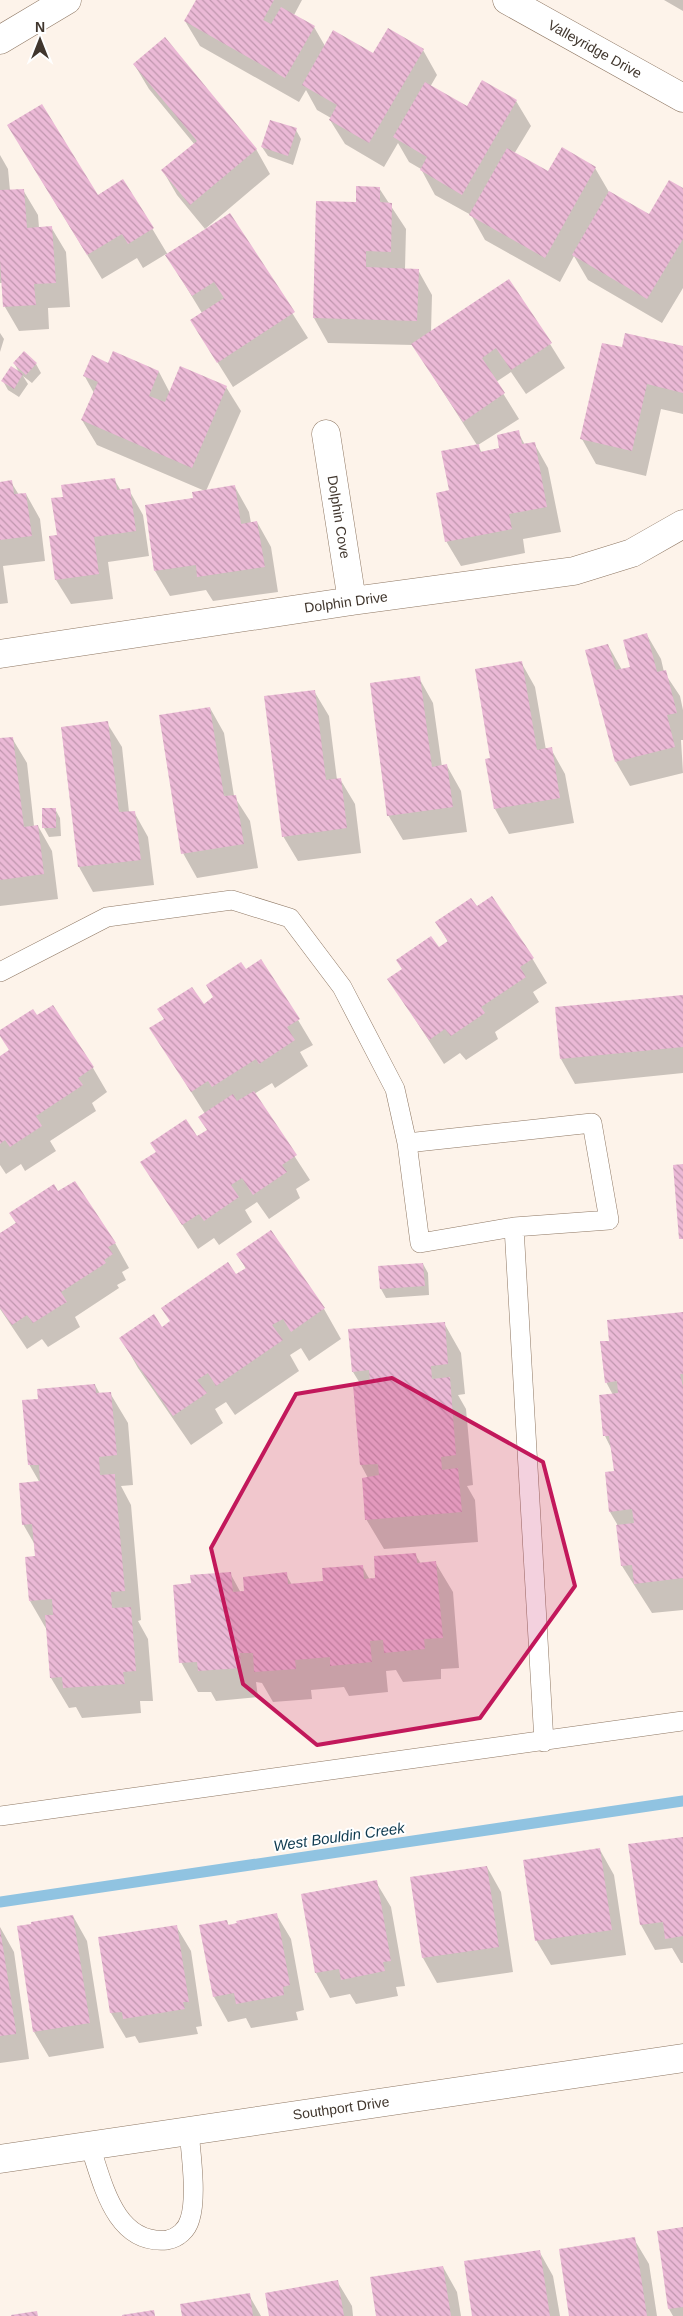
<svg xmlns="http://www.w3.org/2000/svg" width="683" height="2316" font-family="Helvetica,sans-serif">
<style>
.shadow{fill:#0003}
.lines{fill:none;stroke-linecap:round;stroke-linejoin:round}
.stream{stroke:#90c3e1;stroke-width:11}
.building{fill:url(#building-back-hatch)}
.lane-casing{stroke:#8e7763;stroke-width:20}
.street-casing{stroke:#8e7763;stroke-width:29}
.lane{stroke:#fff;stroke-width:19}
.street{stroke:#fff;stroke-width:28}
.marked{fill:#c2185b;fill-opacity:0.2;stroke:#c2185b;stroke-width:4;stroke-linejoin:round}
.labels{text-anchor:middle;stroke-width:4;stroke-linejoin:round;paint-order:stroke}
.street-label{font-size:14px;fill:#40362d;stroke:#fff}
.water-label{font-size:15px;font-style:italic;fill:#0f3a4f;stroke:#fff}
</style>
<defs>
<pattern id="building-back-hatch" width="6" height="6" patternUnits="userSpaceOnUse" patternTransform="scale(1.25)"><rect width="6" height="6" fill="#ebb9d6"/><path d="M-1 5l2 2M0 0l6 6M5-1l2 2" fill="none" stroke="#c097ae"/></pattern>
</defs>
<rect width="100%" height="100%" fill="#fdf3ea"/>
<path class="shadow" d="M197,0h105l-8,15 20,12 11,19 48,9 50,-5 14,25 -7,12 37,21 49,-7 15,25 -17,28 34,19 47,-5 14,24 40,23 34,-25v98l-21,35 -74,-43 -14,-24 -14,26 -75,-42 -14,-25 -36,-20 -14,-26 -12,-7 -11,-19 -14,24 -39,-23 -15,-24 1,-2 -14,-8 -11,-20 -7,12 -99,-56 -15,-25z
M664,0h19v11z
M134,64l122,85 14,25 -65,55 -28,-34 -14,-24 32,-26 -46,-56z
M296,130l5,9 -8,26 -25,-9 -6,-9z
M23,150l74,46 26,-16 45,75 62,-40 78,123 -75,49 -42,-67 11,-7 -36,-59 -23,14 -6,-10 -35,21z
M0,155l8,14 2,22 13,-1 15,25 1,13 12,-1 15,25 4,55 -22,1 1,21 -30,2 -14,-24 -2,-24h-3z
M379,188l27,41 -1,40 13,1 14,25 -1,37 119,12 15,24 -39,26 -15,-22 -15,10 23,37 -41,26 4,8 19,-4 17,-17 7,13 9,-2 14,25 13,64 -38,7 2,14 -64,13 -15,-25 4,-50 27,-46 -64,-100 -85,-2 -14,-25 43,-114z
M0,333l4,6 -4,13z
M683,348v66l-22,-5 -15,67 -50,-12 -14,-25 41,-90z
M14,363l22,1 5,9 -9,10 -9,-7 5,8 -9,13 -11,-7 -5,-9 17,-7z
M108,364l51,8 11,21 56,-6 15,24 -35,80 29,-4 14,25 2,11 6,-1 14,25 7,45 -65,9 -7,-11 -36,6 -15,-25 40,-72 10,-8 -108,-46 -15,-25 12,-27 -10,-18z
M114,479l7,12 8,-1 14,25 6,41 -41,6 5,37 -42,5 -15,-24 2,-44 6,-38z
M11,482l8,13 7,-1 14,25 5,42 -42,5 5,37 -8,1v-121z
M647,635l14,24 3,13 16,24 3,14v30h-2l2,33 -53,13 -14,-24 -8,-117 14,25 9,-2z
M521,662l14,25 11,63 5,-1 14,25 9,49 -65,11 -14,-25 -9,-49 5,-1z
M419,678l14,25 9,64 5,-1 14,25 6,41 -64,8 -15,-25z
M314,691l15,25 8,64 3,-1 15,25 6,49 -63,8 -15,-25z
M210,708l14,25 10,63 16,25 8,47 -61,10 -14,-25z
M107,723l15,24 7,65h5l14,25 6,48 -61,7 -14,-25z
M12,738l15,25 7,63h4l14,25 6,48 -58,7v-166z
M55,809l5,9 1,18 -12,1 -5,-9z
M437,923l95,35 15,25 -14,9 6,10 -44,30 3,7 -32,21 -6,-7 -16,11 -55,-85 59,-37z
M245,971l53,49 15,25 -13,7 8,14 -33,22 -3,-5 -18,11 56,86 -14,9 4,9 -31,21 -12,-17 -12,8 7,12 -33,23 -5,-7 -16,11 -56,-86 55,-25 11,-7 -3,-17 -54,-86 52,-22z
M683,996v77l-108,11 -14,-25 -5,-51z
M37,1017l56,51 14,24 -15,11 4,8 -46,30 6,10 -31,20 -4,-7 -15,10 -6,-9v-107l10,-7 -10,-19z
M58,1193l57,50 14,25 -7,4 4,8 -9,5 2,3 -44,29 5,10 -32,20 -6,-8 -15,10 -27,-40v-75z
M271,1231l53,78 17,30 -32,22 -8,-13 -11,7 9,16 -64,44 -9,-13 -11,7 8,14 -32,22 -53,-77 -17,-30 41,-10 84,-59 -8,-15z
M423,1264l5,9 1,22 -43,3 -5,-9z
M683,1314v296l-31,3 -30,-47 -5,-42 -7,-12 5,-40 -3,-22 -7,-14 -4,-40 12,-1 -7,-13 5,-40z
M444,1323l17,30 4,41 -7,1 8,14 7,76 -6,1 8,14 3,42 -94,7 -18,-30 2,-41 -7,-13 -7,-79 7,-1 -8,-13z
M95,1385l5,9 10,-1 18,30 5,62 -12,1 10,19 10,115 -3,1 10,18 5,62h-13l1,12 -59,5 -6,-11 -7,1 -18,-30 -3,-46 -18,-31 -4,-43h10l-1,-13 -12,-21 17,-41 -11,-19 10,-64z
M415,1554l6,10 14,-2 18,30 6,76 -18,1v10l-38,3 -7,-12 -10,1 2,21 -39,4 -5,-9 -33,3 1,9 -39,3 -11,-19 -6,-1 2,15 -42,4 -5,-9h-13l-17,-30 11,-78 38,-11 11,20 45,-19 6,11 32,-3 38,-16 8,14h7z
M683,1838v125h-2l-9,-15 -17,2 -14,-25z
M600,1850l14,25 12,80 -75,10 -15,-25z
M487,1867l14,25 12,80 -76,11 -14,-25 -12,-80z
M376,1882l15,25 14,79 -9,1 2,9 -42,8 -6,-10 -20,4 -14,-25z
M276,1914l15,25 13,71 -8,2 2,8 -47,8 -5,-10 -18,4 -14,-25 -13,-71 26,-5 2,5 9,-1z
M73,1916l14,25 17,107 -55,9 -15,-25 -16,-105z
M176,1926l15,25 11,75 -6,1 2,7 -59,9 -4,-7 -9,2 -15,-25 -12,-75z
M0,1927l14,25 15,107 -29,4z
M683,2229v87h-10l-4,-7 -10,-77z
M634,2239l15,25 8,52h-86z
M539,2251l14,25 7,40h-86z
M443,2267l14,25 4,24h-84z
M337,2281l15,25 1,10h-83z
M249,2295l12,21h-78z"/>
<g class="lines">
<path class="stream" d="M0,1902l683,-101"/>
</g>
<path class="building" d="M196,0h78l-11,20 8,4 10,-17 34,19 -30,52 -101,-57z
M388,28l36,21 -55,94 -40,-23 8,-15 -35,-20 31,-55 40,23z
M165,37l92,112 -67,56 -29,-35 36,-29 -64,-77z
M482,80l35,20 -55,95 -42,-25 7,-13 -34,-20 32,-55 42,24z
M42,104l56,91 25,-16 31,49 -26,16 -6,-10 -35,21 -80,-130z
M270,120l27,8 -9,28 -27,-9z
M562,147l34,20 -51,91 -76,-43 38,-67 41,23z
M669,180l14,8v51l-36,60 -75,-44 37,-64 40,23z
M356,186l24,1v15l12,1 -1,49 -25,-1v16l53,2 -2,52 -104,-3 3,-117 40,1z
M24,189l3,39 25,-2 4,57 -22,1 2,21 -33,2 -3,-47v-70z
M230,213l65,99 -78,51 -27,-43 34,-22 -10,-16 -22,14 -27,-41z
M509,279l43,64 -41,27 -15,-22 -14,10 23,35 -42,29 -52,-78z
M625,333l58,13v47l-36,-9 -15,67 -52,-12 22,-96 20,4z
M24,351l13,12 -11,12 -13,-12z
M113,351l46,20 -10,25 16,6 15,-36 47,20 -35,82 -111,-48 17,-38 -15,-6 9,-21 16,8z
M11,366l12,8 -9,15 -13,-8z
M519,430l3,14 13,-2 12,65 -38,7 3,15 -67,13 -9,-49 13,-3 -8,-39 38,-7 1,8 19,-4 -2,-13z
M115,478l2,12 13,-2 6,43 -42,6 5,37 -44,6 -6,-44 8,-1 -6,-37 12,-1 -2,-12z
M12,480l2,14 12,-1 6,43 -32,4v-58z
M235,485l6,39 16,-3 8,46 -68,10 -1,-12 -42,6 -9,-66 48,-7 -1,-6z
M647,633l10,39 9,-2 11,43 -10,2 8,32 -60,15 -30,-112 23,-6 8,26 14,-3 -7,-27z
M522,661l15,89 15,-3 8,51 -66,11 -9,-50 5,-1 -15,-89z
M420,676l12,91 15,-3 6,43 -66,9 -17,-133z
M315,690l11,90 15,-2 6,50 -65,9 -18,-141z
M210,707l14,89 12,-1 8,49 -63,10 -22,-139z
M108,721l11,91 16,-1 6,49 -63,7 -17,-140z
M13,737l11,90 14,-2 6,49 -44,6v-142z
M42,808h14v20h-14z
M492,896l42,62 -14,9 6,10 -45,30 4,6 -34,23 -6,-7 -16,11 -42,-61 15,-10 -6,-9 35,-24 8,11 9,-6 -13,-19 36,-24 6,8z
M261,959l39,60 -13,8 8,13 -36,24 -3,-5 -44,28 -4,-6 -17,11 -42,-64 15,-9 -7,-10 35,-22 12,17 9,-7 -7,-12 35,-23 5,7z
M683,995v52l-123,12 -5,-52z
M53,1005l41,62 -16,11 5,7 -47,31 6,10 -32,21 -5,-7 -5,4v-88l9,-6 -9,-14v-6l33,-21 4,6z
M254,1091l43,64 -15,10 5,7 -34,23 -11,-17 -11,7 8,12 -35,24 -5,-7 -17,11 -42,-63 16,-10 -6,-9 36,-24 11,17 10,-6 -9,-13 35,-23 4,7z
M683,1164v75h-4l-6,-74z
M75,1181l41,62 -8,4 5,7 -9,6 2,3 -45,29 6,10 -7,4 -27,17 -6,-8 -15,10 -12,-17v-75l16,-10 -7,-10 45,-29 4,7z
M271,1230l54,78 -34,24 -8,-13 -11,6 11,15 -67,46 -8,-13 -11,7 10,13 -34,23 -54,-78 35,-24 8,13 8,-6 -9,-13 67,-46 8,12 10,-6 -10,-14z
M423,1263l2,23 -45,3 -2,-23z
M683,1312v62h-3l3,13v191l-49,6 -2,-19 -11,1 -5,-41 18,-2 -2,-14 -23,3 -4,-40 9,-1 -5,-35h-6l-4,-41 19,-2 -1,-12 -12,2 -5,-42h9l-2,-21z
M445,1322l3,42 -17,2 1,13 18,-2 6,78 -15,2 1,13 16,-2 4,44 -97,8 -3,-42 17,-3 -1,-11 -18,1 -7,-80 17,-2 -1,-13 -17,2 -4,-43z
M95,1384l1,9 15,-1 6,63 -18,2 1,18 15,-1v5l10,112 -14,1 1,16 19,-1 5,64 -13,1 2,12 -62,4 -1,-11 -12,1 -5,-63h8l-1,-16 -23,2 -4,-44 10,-1 -3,-32 -10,1 -3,-42 21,-2 -1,-16h-11l-6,-65 16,-1 -1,-10z
M416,1553l1,10 19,-2 7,77 -19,1 1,10 -41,4 -1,-13 -13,1 2,21 -42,4v-9l-35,3 1,9 -42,3 -1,-19h-13l1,15 -43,3 -1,-9 -18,1 -6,-78 18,-2 -1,-8 41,-3 2,20 11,-1 -1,-14 44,-5 1,12 35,-3 -1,-13 41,-3 1,14 11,-1 -1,-22z
M683,1837v99l-18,3 -2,-17 -23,3 -12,-81z
M600,1848l12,82 -77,11 -12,-81z
M487,1866l12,81 -77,11 -12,-81z
M377,1880l14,81 -8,1 2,9 -44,9 -2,-11 -24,4 -14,-79z
M277,1913l13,72 -7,2 1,8 -48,9 -2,-11 -21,4 -14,-72 28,-5 1,5 9,-2 -1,-2z
M73,1915l17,108 -57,9 -16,-106 14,-2v-2z
M177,1925l12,77h-6l2,7 -62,10 -1,-7 -12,1 -12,-76z
M0,1928l16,103v3l-16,2z
M683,2227v80l-15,2 -11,-78z
M635,2237l12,79h-78l-10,-67z
M540,2250l10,66h-78l-8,-55z
M443,2266l8,50h-75l-6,-39z
M338,2280l6,36h-75l-4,-23z
M250,2293l3,23h-71l-2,-12z
M154,2310l1,6h-33v-1z
M37,2311l1,5h-27v-1z"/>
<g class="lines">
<defs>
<path id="lane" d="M0,972l107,-55 125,-17 58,18 52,69 53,102 12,54 13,100 94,-16 95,-7 -17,-97 -185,20
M514,1227l30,515
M0,1816l683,-95
M90,2146c13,38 25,99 77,94 11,-2 20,-10 23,-21 7,-22 1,-65 -1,-88"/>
<path id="street" d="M507,0l176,98
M0,40l67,-40
M326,434l26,167
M0,654l352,-53 222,-30 58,-18 51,-29
M0,2159l683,-101"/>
</defs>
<use href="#lane" class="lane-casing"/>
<use href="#street" class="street-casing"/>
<use href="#lane" class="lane"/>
<use href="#street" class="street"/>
</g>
<path class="marked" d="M392,1378l151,84 32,124 -95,132 -163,27 -74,-61 -32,-136 85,-154z"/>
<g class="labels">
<g class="street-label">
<text transform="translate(595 49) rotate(29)" y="5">Valleyridge Drive</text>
<text transform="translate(339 517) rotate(81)" y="5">Dolphin Cove</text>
<text transform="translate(346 602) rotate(-8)" y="5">Dolphin Drive</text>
<text transform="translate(341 2108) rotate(-8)" y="5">Southport Drive</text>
</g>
<g class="water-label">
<text transform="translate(339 1837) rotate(-8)" y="5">West Bouldin Creek</text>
</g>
</g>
<g transform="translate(40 40)" stroke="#ffffff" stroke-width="4" paint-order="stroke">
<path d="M0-4L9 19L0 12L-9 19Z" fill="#40362d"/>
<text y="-8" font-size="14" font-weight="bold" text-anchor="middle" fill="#40362d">N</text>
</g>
</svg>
